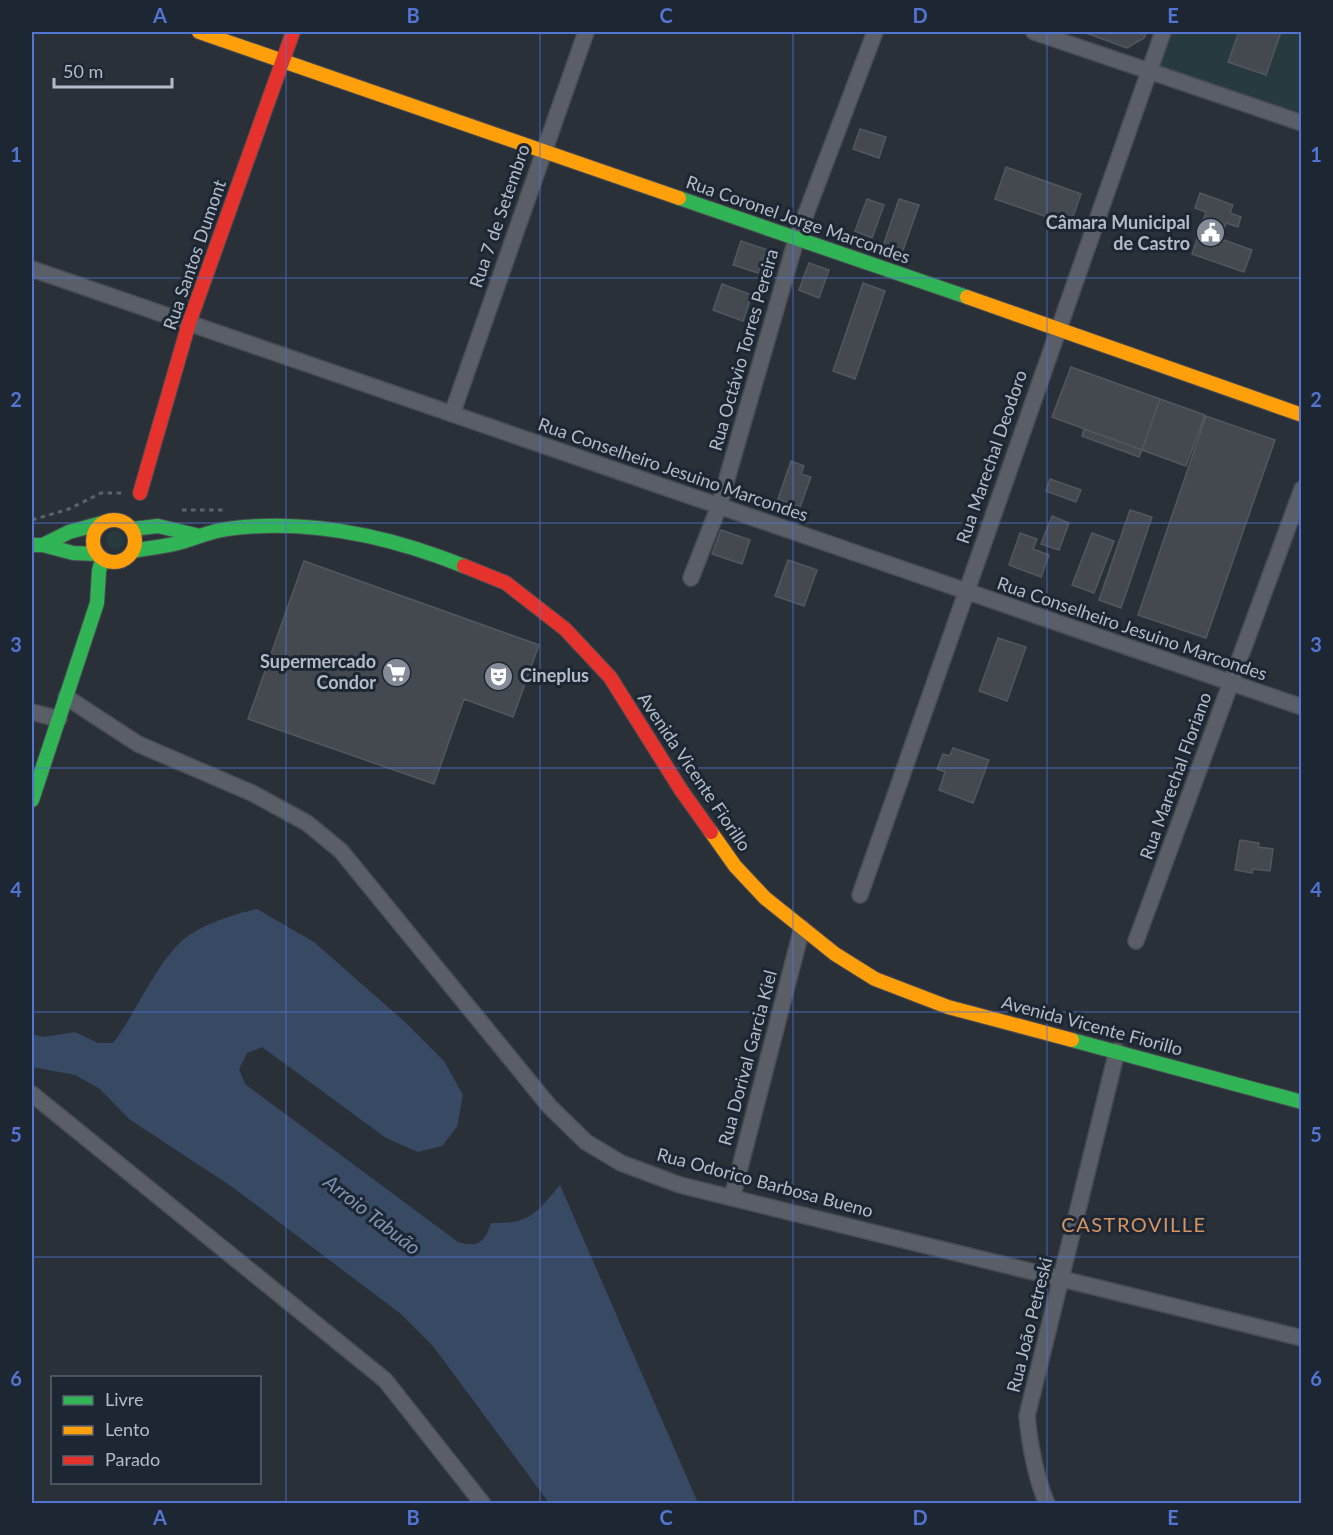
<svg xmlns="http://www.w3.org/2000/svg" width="1333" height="1535" font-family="Lato,sans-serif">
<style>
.green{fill:#273a3e}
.water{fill:#384963}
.building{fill:#444950;stroke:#52575f;stroke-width:1.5}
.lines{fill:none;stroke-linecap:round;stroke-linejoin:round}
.street-casing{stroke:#484c53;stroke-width:18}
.fast-casing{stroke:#484c53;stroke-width:16}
.slow-casing{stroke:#484c53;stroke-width:16}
.jam-casing{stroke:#484c53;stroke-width:16}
.path{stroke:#5d636a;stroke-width:3;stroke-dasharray:4.5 4.5;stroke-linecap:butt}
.street{stroke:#5a5e66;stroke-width:15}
.fast{stroke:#30b455;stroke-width:14}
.slow{stroke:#ff9f0a;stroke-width:14}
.jam{stroke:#e5322d;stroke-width:14}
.grid{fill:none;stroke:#5274d3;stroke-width:1.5;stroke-opacity:0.55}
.labels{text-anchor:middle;stroke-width:6;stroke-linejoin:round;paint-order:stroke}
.street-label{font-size:18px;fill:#b4bcc9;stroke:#1d2633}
.poi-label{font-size:18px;font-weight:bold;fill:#b4bcc9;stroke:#1d2633;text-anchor:end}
.water-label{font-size:20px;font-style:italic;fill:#7c92b1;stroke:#1d2633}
.neighbourhood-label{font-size:20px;letter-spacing:1.5px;fill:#d59563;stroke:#1d2633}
.neatline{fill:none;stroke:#5274d3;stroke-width:2}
.grid-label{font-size:20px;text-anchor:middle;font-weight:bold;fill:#5274d3}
</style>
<rect width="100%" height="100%" fill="#2a3038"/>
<path class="green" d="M1166,32h135v77l-3,10 -145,-50z
M106 540a9 9 0 1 1 18 0a9 9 0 1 1-18 0Z"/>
<path class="water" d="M257,909l57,33 92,81 38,38 19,34 -6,32 -15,19 -24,6 -32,-14 -124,-91 -15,6 -8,16 6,15 213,158c20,6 27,0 33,-19 40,1 45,-10 69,-38l138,318h-149l-116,-157 -32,-32 -170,-128 -102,-67 -29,-30 -25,-14 -43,-8v-33l11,3 32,-5 23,11h15c24,-31 42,-79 71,-104 19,-15 50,-25 73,-30z"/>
<path class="building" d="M1083,32h64l-3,6 -17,10z
M1239,32h42l-15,43 -38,-13z
M860,129l26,8 -7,21 -26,-9z
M1006,167l75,27 -11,31 -75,-26z
M1200,193l33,12 -3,8 11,4 -3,10 -12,-4 -5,16 31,11 -8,22 -52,-18 14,-42 -11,-4z
M867,199l17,6 -12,33 -17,-7z
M899,199l20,6 -17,48 -19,-7z
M741,241l30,10 -2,6 -5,-1 -6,17 -25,-8z
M809,263l20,7 -10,28 -20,-8z
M863,283l22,8 -30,88 -22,-8z
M722,284l30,11 -9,26 -30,-11z
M1071,367l89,32 -18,51 -90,-33z
M1160,399l45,16 -19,51 -44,-16z
M1206,416l69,24 -69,198 -68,-23z
M1084,429l58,21 -3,7 -57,-21z
M791,461l13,5 -3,8 10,3 -11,30 -22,-8z
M1050,479l31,11 -5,12 -30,-11z
M1130,510l22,7 -31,91 -22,-8z
M1052,516l17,7 -10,27 -18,-6z
M721,530l29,10 -8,24 -30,-10z
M1020,533l17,6 -4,10 16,6 -8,22 -32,-12z
M1092,533l22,8 -20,52 -22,-8z
M788,560l29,10 -13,36 -29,-10z
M304,561l235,84 -26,72 -49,-18 -30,85 -186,-65z
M998,638l28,9 -19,54 -28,-10z
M953,748l36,12 -16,43 -34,-13 6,-18 -8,-3 6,-15 7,2z
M1240,840l19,3 -1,4 15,2 -3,22 -17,-2 -1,4 -17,-3z"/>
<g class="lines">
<defs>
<path id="street" d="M1034,32l268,91
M32,269l1270,438
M452,414l134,-382
M691,578l28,-72 77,-266 79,-208
M66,697l72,47 114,49 55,30 34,28 209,256 36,35 35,21 59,22 622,153
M32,712l27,7
M860,895l303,-863
M1136,941l166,-452
M32,1094l353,286 98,124
M732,1198l70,-270
M1047,1504c-12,-29 -17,-57 -20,-88l90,-365"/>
<path id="fast" d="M679,198l288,99
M132,529l26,-3 42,10
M32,545h11l30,8 24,1
M43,545l26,-13 33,-9
M133,551c15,-3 30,-4 45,-8 16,-4 32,-12 49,-14 80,-11 162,7 237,37
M32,800l65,-197 2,-32 3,-12
M1072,1040l230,62"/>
<path id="slow" d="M199,32l480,166
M967,297l335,118
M93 541a21 21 0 1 1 42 0a21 21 0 1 1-42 0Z
M711,832l24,34 30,32 70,56 40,25 73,28 124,33"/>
<path id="jam" d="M140,493l49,-170 104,-291
M464,566l42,17 59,46 45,48 71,113 30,42"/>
</defs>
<use href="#street" class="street-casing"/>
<use href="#fast" class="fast-casing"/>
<use href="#slow" class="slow-casing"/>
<use href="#jam" class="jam-casing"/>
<path class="path" d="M182,510h41
M32,520l37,-11 32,-16h22"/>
<use href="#street" class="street"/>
<use href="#fast" class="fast"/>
<use href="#slow" class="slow"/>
<use href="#jam" class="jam"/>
</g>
<path class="grid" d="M286,32v1472M540,32v1472M793,32v1472M1047,32v1472M32,278h1270M32,523h1270M32,768h1270M32,1012h1270M32,1257h1270"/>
<defs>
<symbol id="civic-disc" viewBox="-11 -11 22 22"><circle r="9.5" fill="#848b96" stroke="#1d2633"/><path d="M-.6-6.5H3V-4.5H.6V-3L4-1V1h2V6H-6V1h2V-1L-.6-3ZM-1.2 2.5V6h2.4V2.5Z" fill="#fff"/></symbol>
<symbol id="supermarket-disc" viewBox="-11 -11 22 22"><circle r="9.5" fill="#848b96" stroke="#1d2633"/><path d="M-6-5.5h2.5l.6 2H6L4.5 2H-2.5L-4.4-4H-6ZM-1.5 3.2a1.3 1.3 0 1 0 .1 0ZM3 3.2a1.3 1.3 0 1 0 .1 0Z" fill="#fff"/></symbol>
<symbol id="theatre-disc" viewBox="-11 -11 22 22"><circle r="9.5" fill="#848b96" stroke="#1d2633"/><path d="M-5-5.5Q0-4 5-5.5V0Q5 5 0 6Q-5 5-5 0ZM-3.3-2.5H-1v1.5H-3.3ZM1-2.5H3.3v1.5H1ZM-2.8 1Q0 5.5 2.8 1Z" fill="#fff"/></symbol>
</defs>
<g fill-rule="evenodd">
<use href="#civic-disc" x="1194" y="216" width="33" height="33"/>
<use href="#supermarket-disc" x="380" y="656" width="33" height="33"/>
<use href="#theatre-disc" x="482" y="660" width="33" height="33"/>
</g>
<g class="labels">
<g class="street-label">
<text transform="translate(500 216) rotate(-71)" y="6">Rua 7 de Setembro</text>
<text transform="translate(798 220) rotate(19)" y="6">Rua Coronel Jorge Marcondes</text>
<text transform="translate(195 255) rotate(-71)" y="6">Rua Santos Dumont</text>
<text transform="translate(744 350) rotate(-74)" y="6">Rua Octávio Torres Pereira</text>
<text transform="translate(992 457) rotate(-71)" y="6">Rua Marechal Deodoro</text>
<text transform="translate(673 470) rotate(19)" y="6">Rua Conselheiro Jesuino Marcondes</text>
<text transform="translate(1132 629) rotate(19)" y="6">Rua Conselheiro Jesuino Marcondes</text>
<text transform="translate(694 772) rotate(56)" y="6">Avenida Vicente Fiorillo</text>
<text transform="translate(1176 776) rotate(-70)" y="6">Rua Marechal Floriano</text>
<text transform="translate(1092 1026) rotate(15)" y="6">Avenida Vicente Fiorillo</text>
<text transform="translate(748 1058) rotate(-75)" y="6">Rua Dorival Garcia Kiel</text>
<text transform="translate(765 1183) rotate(15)" y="6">Rua Odorico Barbosa Bueno</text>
<text transform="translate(1030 1325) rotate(-76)" y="6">Rua João Petreski</text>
</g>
<g class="poi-label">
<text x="1190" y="229">Câmara Municipal<tspan x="1190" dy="21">de Castro</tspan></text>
<text x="376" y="668">Supermercado<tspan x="376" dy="21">Condor</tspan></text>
<text x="520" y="682" text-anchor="start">Cineplus</text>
</g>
<g class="water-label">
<text transform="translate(372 1215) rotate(38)" y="7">Arroio Tabuão</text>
</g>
<g class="neighbourhood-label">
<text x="1134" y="1232">CASTROVILLE</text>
</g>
</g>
<rect width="1333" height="1535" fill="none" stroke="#1d2633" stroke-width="66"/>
<rect x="51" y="1376" width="210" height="108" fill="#1d2633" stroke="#59626f" stroke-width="1.5"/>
<rect x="63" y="1396" width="30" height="9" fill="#30b455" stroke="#59626f" stroke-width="1.5"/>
<text x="105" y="1406" font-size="18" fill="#b4bcc9">Livre</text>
<rect x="63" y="1426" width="30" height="9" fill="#ff9f0a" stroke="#59626f" stroke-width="1.5"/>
<text x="105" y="1436" font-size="18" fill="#b4bcc9">Lento</text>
<rect x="63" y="1456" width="30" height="9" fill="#e5322d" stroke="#59626f" stroke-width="1.5"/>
<text x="105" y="1466" font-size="18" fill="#b4bcc9">Parado</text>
<path d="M54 78v9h118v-9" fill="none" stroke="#b4bcc9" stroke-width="3"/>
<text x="63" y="78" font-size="18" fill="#b4bcc9" stroke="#1d2633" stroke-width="4.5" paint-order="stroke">50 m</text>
<rect x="33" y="33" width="1267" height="1469" class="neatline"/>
<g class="grid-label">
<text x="160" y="23">A</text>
<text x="413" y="23">B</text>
<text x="666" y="23">C</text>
<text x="920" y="23">D</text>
<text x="1173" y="23">E</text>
<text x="16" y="162">1</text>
<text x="1316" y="162">1</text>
<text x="16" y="407">2</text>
<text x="1316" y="407">2</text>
<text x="16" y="652">3</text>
<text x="1316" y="652">3</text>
<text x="16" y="897">4</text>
<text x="1316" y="897">4</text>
<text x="16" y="1142">5</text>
<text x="1316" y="1142">5</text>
<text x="16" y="1386">6</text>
<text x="1316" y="1386">6</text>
<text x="160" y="1525">A</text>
<text x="413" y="1525">B</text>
<text x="666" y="1525">C</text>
<text x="920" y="1525">D</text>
<text x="1173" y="1525">E</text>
</g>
</svg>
